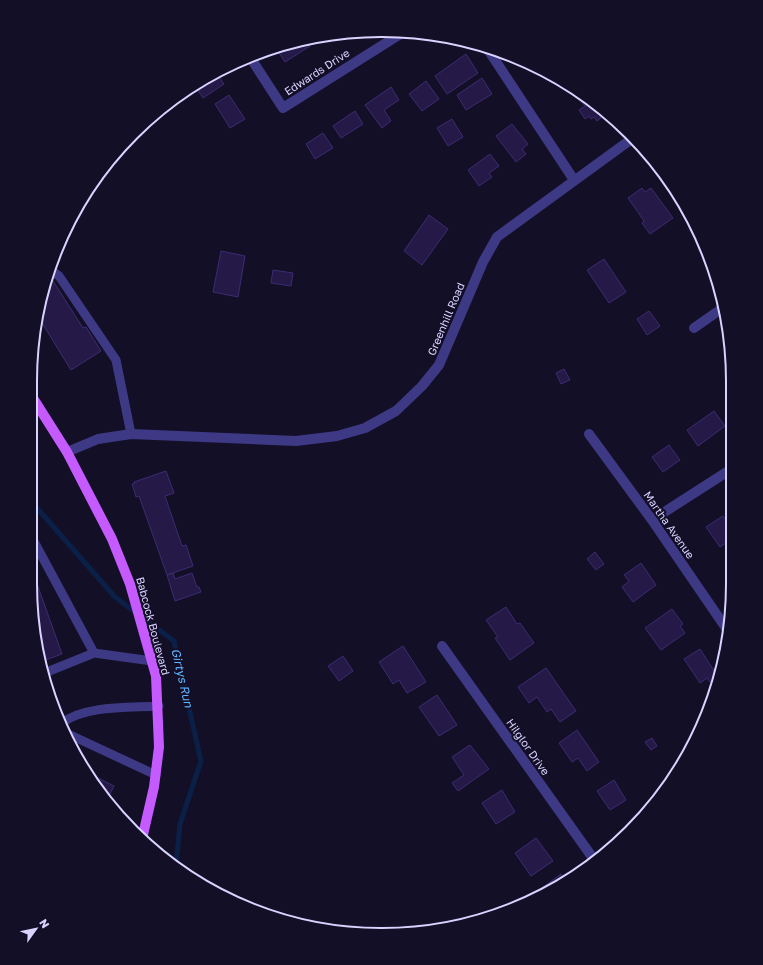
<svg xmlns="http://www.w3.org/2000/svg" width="763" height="965" font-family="'Golos Text',sans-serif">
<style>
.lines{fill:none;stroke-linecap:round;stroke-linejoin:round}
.stream{stroke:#0b2048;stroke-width:5}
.building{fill:#251a47;stroke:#3c2c73}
.service{stroke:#3e3985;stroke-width:9}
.minor{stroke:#3e3985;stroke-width:10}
.primary{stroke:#c55aff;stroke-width:10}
.labels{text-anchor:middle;stroke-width:4;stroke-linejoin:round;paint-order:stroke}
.street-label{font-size:11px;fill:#d9d3ff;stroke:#130f26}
.water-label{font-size:12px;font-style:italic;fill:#61b2ff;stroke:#130f26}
.rim{fill:none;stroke:#d9d3ff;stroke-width:2}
</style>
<rect width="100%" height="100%" fill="#130f26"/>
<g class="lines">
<path class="stream" d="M30,500l85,97 59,44 27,120 -21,63 -4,41"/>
</g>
<path class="building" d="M306,40l4,6 -25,16 -8,-12 7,-5z
M466,54l12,19 -31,21 -12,-18z
M216,72l8,12 -21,14 -8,-12 11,-9z
M482,78l10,16 -26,16 -9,-15z
M426,81l13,18 -17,12 -13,-17z
M564,83l8,5 -4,2z
M391,87l8,13 -15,10 7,11 -9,7 -17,-23z
M229,95l16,24 -15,9 -15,-24z
M585,96l11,7 11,10 -10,8 -3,-4 -3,2 -2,-3 -4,3 -6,-9 6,-4 -5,-6z
M355,111l8,13 -22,14 -8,-12z
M452,119l11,18 -15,9 -11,-18z
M512,124l16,20 -6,5 4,5 -10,8 -20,-26z
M323,133l10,15 -18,11 -9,-15z
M490,154l9,12 -10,7 3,4 -13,9 -11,-16z
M642,188l3,4 6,-4 22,30 -23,16 -8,-11 2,-2 -16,-23z
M429,215l19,14 -26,36 -18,-14z
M221,251l24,5 -7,41 -25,-5z
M604,259l22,33 -17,11 -22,-33z
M273,270l20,3 -2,13 -20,-3z
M48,273l35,55 3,-1 15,24 -30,19 -32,-52z
M649,311l11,15 -13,9 -10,-16z
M564,369l6,11 -9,4 -5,-11z
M714,411l11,15 -27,20 -11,-16z
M669,445l11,15 -17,12 -11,-15z
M166,471l8,22 -9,3 17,50 4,-1 7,21 -26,9 -28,-79 -3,1 -4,-13 3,-1 -1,-1z
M723,516l10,15v7l-13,9 -14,-20z
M595,552l9,12 -8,6 -9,-11z
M641,563l15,22 -23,17 -11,-15 7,-6 -5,-6z
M30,564l32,90 -22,8 -10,-78z
M173,573l2,6 17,-6 5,14h2l2,5 -26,9 -8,-26z
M506,607l11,17 3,-1 14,20 -24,17 -15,-22 3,-1 -12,-17z
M672,609l11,15 -3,2 5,7 -24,17 -16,-22z
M403,646l23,36 -19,11 -8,-13 -6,4 -14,-22z
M700,649l18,28 -8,5 -3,-4 -7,5 -16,-24z
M343,656l10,15 -14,10 -11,-15z
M546,668l30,43 -16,11 -9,-13 -4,3 -10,-15 -8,6 -11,-16z
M437,695l20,30 -18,11 -20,-29z
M577,730l22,32 -12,9 -9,-13 -6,4 -13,-19z
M652,738l5,8 -6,4 -6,-8z
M470,745l19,24 -31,22 -6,-8 12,-8 -12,-18z
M88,773l26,13 -5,10 2,1 -2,4z
M614,780l12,20 -16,10 -13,-19z
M502,790l13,22 -19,12 -14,-21z
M536,838l17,23 -22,15 -16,-23z
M561,874l5,7 -9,7 -15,6 -3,-4z"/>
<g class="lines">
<path class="service" d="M48,271h4l7,5 57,84 15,74
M30,534l64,119
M42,674l52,-21 58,8
M62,723c23,-18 68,-15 97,-17
M66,733l90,42"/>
<path class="minor" d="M487,48l87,132
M250,57l33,51 122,-77
M694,328l30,-21
M589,434l63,86 76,111
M67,452l31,-13 33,-5 165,7 41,-5 28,-8 31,-17 26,-25 17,-21 44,-103 14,-25 136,-99
M652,520l81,-52
M442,646l153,215"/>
<path class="primary" d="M31,395l36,57 45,87 18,45 26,92 3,71 -5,40 -12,52"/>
</g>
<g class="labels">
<g class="street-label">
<text transform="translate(317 72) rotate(-33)" y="4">Edwards Drive</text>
<text transform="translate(446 319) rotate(-67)" y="4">Greenhill Road</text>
<text transform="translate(669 525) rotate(55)" y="4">Martha Avenue</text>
<text transform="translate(153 626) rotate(75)" y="4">Babcock Boulevard</text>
<text transform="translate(528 747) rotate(55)" y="4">Hilglor Drive</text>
</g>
<g class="water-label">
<text transform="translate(182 678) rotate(77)" y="4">Girtys Run</text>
</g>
</g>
<path d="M0 0H763V965H0ZM381 37H382A344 344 0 0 1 726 381V584A344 344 0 0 1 382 928H381A344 344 0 0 1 37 584V381A344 344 0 0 1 381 37Z" fill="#130f26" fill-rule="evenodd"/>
<path class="rim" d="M381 37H382A344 344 0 0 1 726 381V584A344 344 0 0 1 382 928H381A344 344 0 0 1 37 584V381A344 344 0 0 1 381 37Z"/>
<g transform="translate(36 929) rotate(57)" stroke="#130f26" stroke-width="3" paint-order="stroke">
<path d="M0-3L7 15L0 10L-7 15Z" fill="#d9d3ff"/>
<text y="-6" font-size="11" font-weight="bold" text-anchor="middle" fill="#d9d3ff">N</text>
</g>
</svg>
